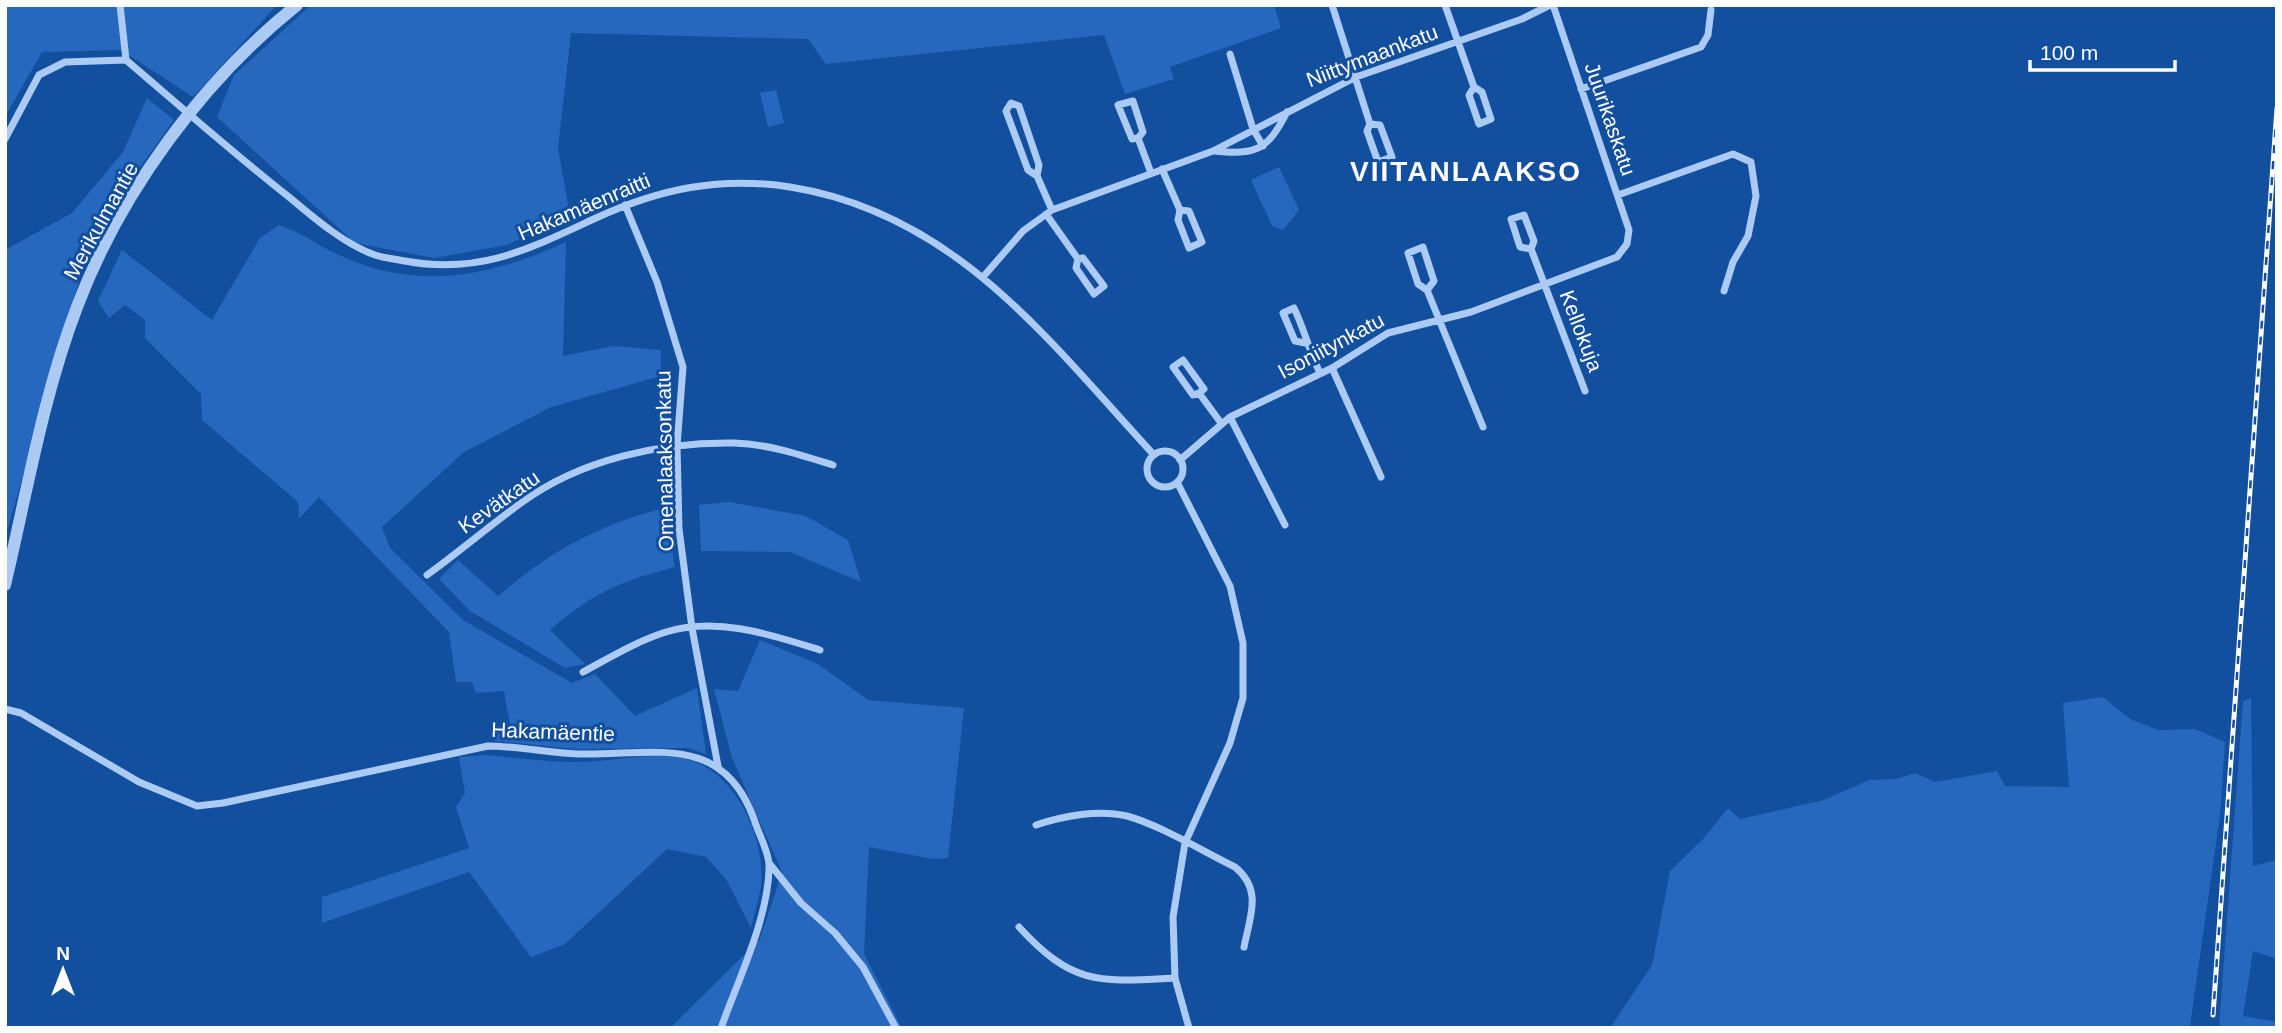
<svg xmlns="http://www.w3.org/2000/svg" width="2282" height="1033" font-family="Helvetica,sans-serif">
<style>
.green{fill:#2668bd}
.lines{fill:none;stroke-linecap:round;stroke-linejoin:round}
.minor{stroke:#abcbf4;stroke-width:7}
.tertiary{stroke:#abcbf4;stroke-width:12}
.rail-casing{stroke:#fff;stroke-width:5}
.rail{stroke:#134f9f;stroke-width:2.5;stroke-dasharray:8;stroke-linecap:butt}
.labels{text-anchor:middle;stroke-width:6;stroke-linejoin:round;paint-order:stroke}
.street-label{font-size:21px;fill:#fff;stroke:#134f9f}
.district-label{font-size:28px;font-weight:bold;letter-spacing:2px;fill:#fff;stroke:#134f9f}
</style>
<rect width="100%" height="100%" fill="#134f9f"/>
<path class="green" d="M5,5h272l-84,92 -72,-47 -79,2 -37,65z
M311,5h963l7,23 -111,39 4,12 -49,15 -21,-59 -278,29 -18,-25 -237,-6 -13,115 12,68 -63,29 -73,13 -79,-15 -138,-126 17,-42z
M776,90l8,33 -16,4 -8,-34z
M147,98l27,22 -81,113 -88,305v-288l67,-37 51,-61z
M1279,167l20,43 -16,20 -11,-4 -21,-46z
M279,225c22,7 38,20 58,29 79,38 153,23 229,-12l-3,114 50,-10 48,4v26l-110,31 -87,45 -82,75 8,21 73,72 109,63 23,-9 40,42 62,-28 9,66 -18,-6 -112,1 -81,-8 -1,-10 16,-6 -6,-34 -28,2 -4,-11h-16l-7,-50 -130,-135 -20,22 -1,-17 -96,-82 -1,-26 -56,-56v-18l-20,-15 -16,13 -11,-17 24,-51 90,70 48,-82z
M729,502l77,14 42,24 13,42 -71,-30 -89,-1 -2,-46z
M665,508l10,59c-57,15 -80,25 -125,63l35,34 -20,4 -95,-57 -31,-32 19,-19 40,36c51,-44 101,-72 167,-88z
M760,640l58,24 50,36 96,8 -16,150 -15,1 -64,-12 -5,107 38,74h-232l90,-89 22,-67 -50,-114 -18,-69 24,2z
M2103,697l27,22 29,11 36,-1 30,13 -5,73 -30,211 15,2h-595l42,-63 18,-94 34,-33 24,-30 12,11 84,-19 45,-20 27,-1 19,-6 20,9 62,-11 8,15 64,1 -6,-84z
M2251,698l2,168 24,-6v99l-24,-8 -10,65 34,6v6h-58l24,-327z
M487,755c30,3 61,7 91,7 37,0 75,-12 112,-2 47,14 76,80 71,126 -2,14 -7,28 -10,42l-25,-49 -20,-22 -39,-8 -102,95 -34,13 -62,-85 -147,51v-26l147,-49 -13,-41 9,-14 -6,-36z"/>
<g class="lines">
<path class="minor" d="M120,5l6,55c54,46 107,93 163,137 25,21 55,47 86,58 9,3 20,4 30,6 75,14 124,-12 191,-43 63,-29 124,-42 194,-31 165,26 258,153 364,268
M1332,5l38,119 10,1 12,32 -14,5 -11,-31 3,-7
M1445,5l29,82 8,5 9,27 -12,5 -10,-29 5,-8
M1230,54l23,75 10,17
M1581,89l120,-42 7,-12 3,-25
M1138,138l-6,1 -14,-34 15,-4 10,31 -5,6 13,35
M5,139l34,-64 26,-13 61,-2
M1214,151c42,4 53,0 73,-39
M1162,169l18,41 9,1 13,31 -13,6 -11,-28 2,-10
M1037,176l-9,-6 -22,-59 5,-8 8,3 20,59 -2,11 15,34
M1618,195l115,-41 18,8 5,34 -8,40 -15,26 -9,29
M625,205l32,77 26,85 -6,79 2,83 13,99 26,138
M1046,214l32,45 5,-1 21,28 -10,8 -18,-26 2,-9
M1531,249l-11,-2 -9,-28 13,-4 10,26 -3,8 54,142
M983,277l40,-46 29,-21 161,-59 143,-74 166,-58 28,-14
M1427,290l-9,-6 -10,-31 15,-6 11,34 -7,9 56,137
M1305,343l-10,-2 -12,-28 11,-5c11,23 15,43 26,65
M1332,368l49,109
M1199,393l-6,2 -20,-28 10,-7 21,29 -5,4 22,30
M1230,417l55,108
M1147 469a18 18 0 1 1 36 0a18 18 0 1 1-36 0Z
M1180,460l50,-43 102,-49 56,-35 83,-21 146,-55 10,-13 2,-14 -76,-225
M1177,482l53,104 13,57v55l-13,45 -45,100 -12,74 2,61 14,50
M427,575c32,-23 62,-49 94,-72 60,-44 140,-61 213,-60 34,1 67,12 99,22
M583,672c26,-14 54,-31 83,-40 51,-16 106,3 154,18
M5,709l16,4 118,69 58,24 26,-3 265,-57c30,0 60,7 90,8 74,2 144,-23 176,65 4,14 14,31 15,45 1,51 -31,116 -48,164
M1036,825c27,-9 63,-16 91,-9 33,9 77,36 108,51 28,23 15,49 9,80
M769,863l32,40 34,30 28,34 33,61
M1019,927c54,59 80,55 156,51"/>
<path class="tertiary" d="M5,585c22,-93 38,-189 72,-278 43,-114 125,-226 220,-302"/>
<defs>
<path id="rail" d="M2213,1015l64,-907"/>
</defs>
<use href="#rail" class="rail-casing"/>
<use href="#rail" class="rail"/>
</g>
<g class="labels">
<g class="street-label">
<text transform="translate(1372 56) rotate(-21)" y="7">Niittymaankatu</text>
<text transform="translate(1610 119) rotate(71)" y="7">Juurikaskatu</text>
<text transform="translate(584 207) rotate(-23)" y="7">Hakamäenraitti</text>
<text transform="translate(101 221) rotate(-61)" y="7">Merikulmantie</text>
<text transform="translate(1581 331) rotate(69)" y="7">Kellokuja</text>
<text transform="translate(1331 346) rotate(-28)" y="7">Isoniitynkatu</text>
<text transform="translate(665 461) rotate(-91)" y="7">Omenalaaksonkatu</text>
<text transform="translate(499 502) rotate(-35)" y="7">Kevätkatu</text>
<text transform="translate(553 732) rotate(2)" y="7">Hakamäentie</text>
</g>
<g class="district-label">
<text x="1466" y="181">VIITANLAAKSO</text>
</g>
</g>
<rect width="2282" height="1033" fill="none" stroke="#ffffff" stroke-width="14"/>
<g transform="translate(63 970)" stroke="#134f9f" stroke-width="5" paint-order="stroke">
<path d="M0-5L12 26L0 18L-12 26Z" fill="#ffffff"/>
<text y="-10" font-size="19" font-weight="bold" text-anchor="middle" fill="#ffffff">N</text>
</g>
<path d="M2030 60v10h145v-10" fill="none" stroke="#ffffff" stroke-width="3.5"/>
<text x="2040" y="60" font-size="21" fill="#ffffff" stroke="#134f9f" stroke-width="5" paint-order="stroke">100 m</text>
</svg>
